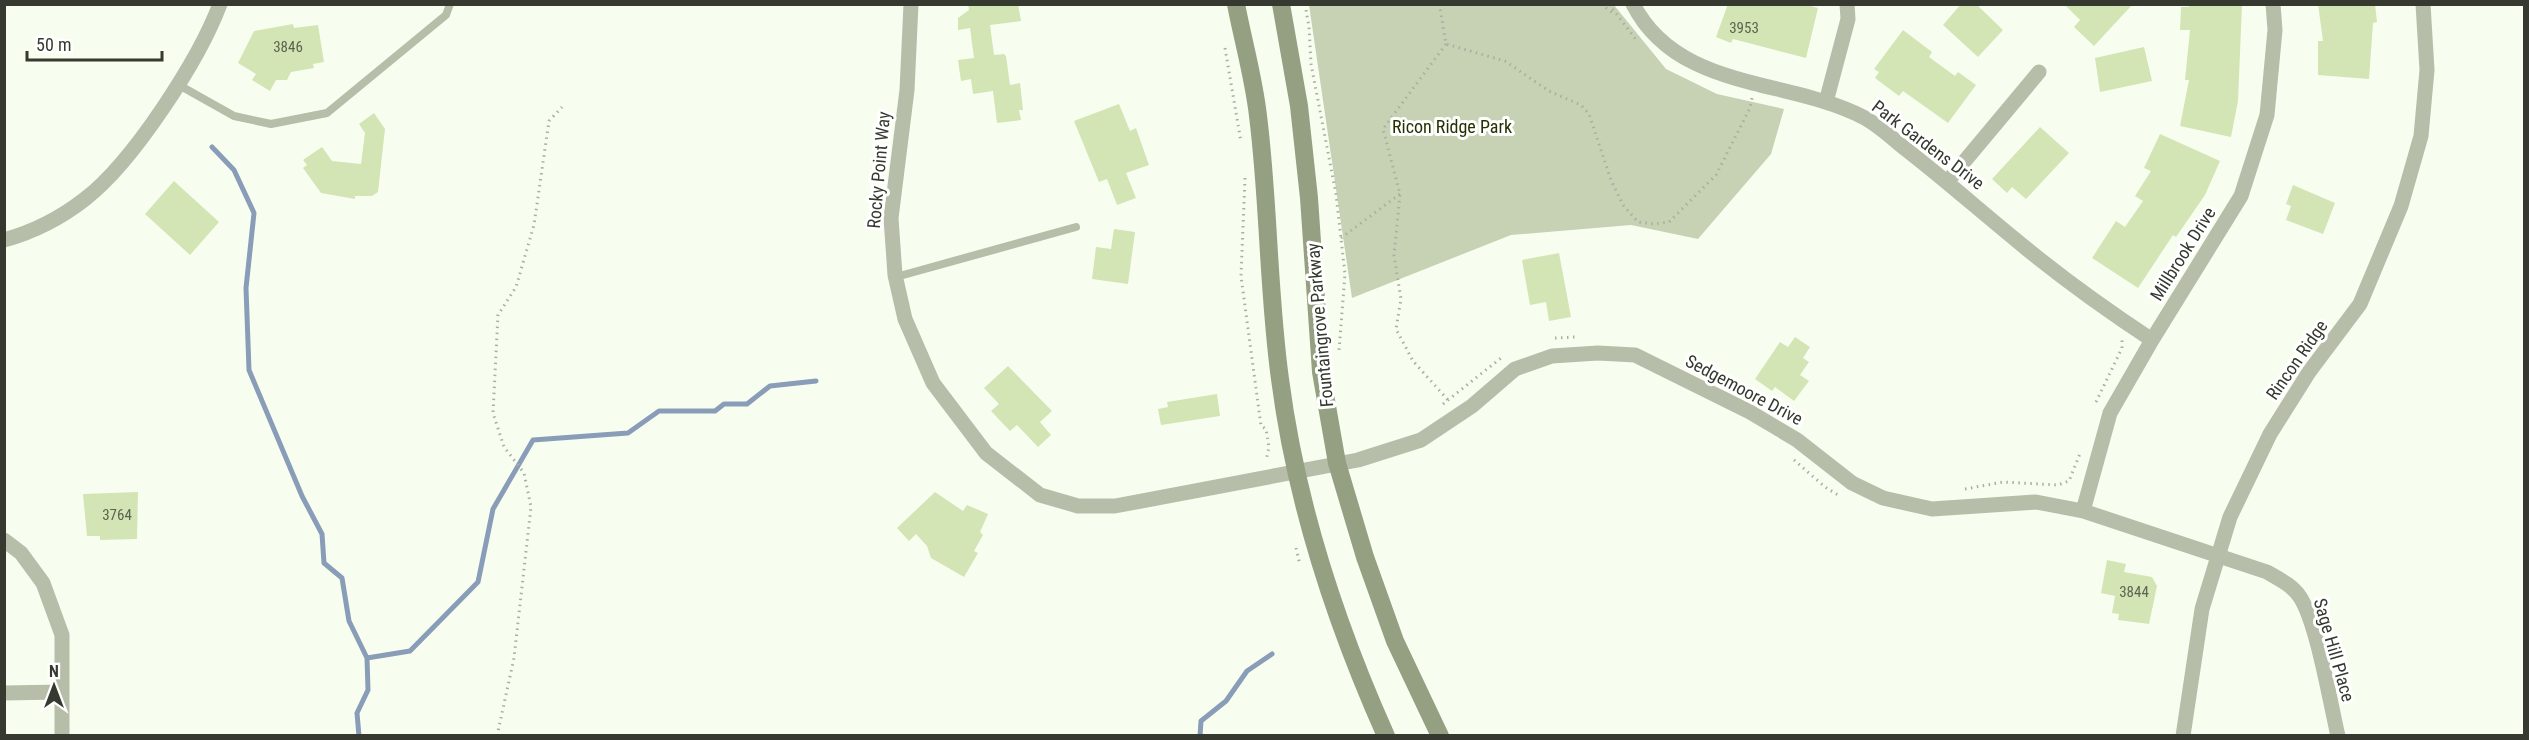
<svg xmlns="http://www.w3.org/2000/svg" width="2529" height="740" font-family="'Roboto Condensed',sans-serif">
<style>
.green{fill:#c7d2b4}
.lines{fill:none;stroke-linecap:round;stroke-linejoin:round}
.stream{stroke:#8a9db8;stroke-width:5}
.building{fill:#d3e4b5}
.path{stroke:#a9afa2;stroke-width:3;stroke-dasharray:1.5 4.5;stroke-linecap:butt}
.lane{stroke:#b6beaa;stroke-width:8}
.street{stroke:#b6beaa;stroke-width:15}
.secondary{stroke:#95a082;stroke-width:18}
.labels{text-anchor:middle;stroke-width:6;stroke-linejoin:round;paint-order:stroke}
.number-label{font-size:15px;fill:#5c6450}
.park-label{font-size:18px;fill:#253200;stroke:#fff}
.street-label{font-size:18px;fill:#35392f;stroke:#fff}
</style>
<rect width="100%" height="100%" fill="#f8feef"/>
<path class="green" d="M1309,5h305l52,64 51,25 67,15 -13,45 -73,85 -67,-14 -120,10 -159,63z"/>
<g class="lines">
<path class="stream" d="M212,147l22,23 20,43 -8,75 3,82 53,126 20,38 2,29 18,15 7,43 18,37
M359,736l-2,-23 11,-23 -1,-32 43,-7 68,-69 15,-73 40,-69 95,-7 31,-22h56l9,-7h23l23,-18 46,-5
M1200,736l1,-15 25,-20 21,-30 25,-17"/>
</g>
<path class="building" d="M968,4h50l3,17 -31,4 4,30 10,-1 2,2 4,29 10,-2 3,27h-4l2,10 -24,3 -4,-32 -20,3 -2,-15 -10,2 -3,-21 16,-2 -4,-30 -12,2v-12l11,-8z
M1728,4h76l14,4 -12,50 -73,-19 -2,4 -15,-6z
M1961,4h15l27,26 -25,27 -35,-32z
M2064,4h69l-39,42 -20,-19 6,-7z
M2189,4l53,1 -4,96 -7,36 -51,-11 9,-46h-4l5,-50h-10l1,-23h8z
M2318,4h57l2,18 -4,1 -4,56 -51,-4v-34h5z
M293,24l1,4 24,-3 6,37 -11,2 1,4 -23,4 -4,8h-11l-6,11 -18,-11 4,-6 -18,-11 16,-32z
M1903,30l29,22 -3,5 26,19 3,-4 18,13 -28,38 -45,-32 -4,5 -24,-18 4,-6 -5,-3z
M2144,47l8,34 -52,11 -5,-34z
M1119,104l11,27 6,-3 13,37 -23,8 10,25 -19,7 -10,-26 -8,3 -25,-61z
M374,113l11,16 -7,63 -6,4h-17v3l-34,-6 -18,-25 4,-3 -4,-5 19,-13 10,14 29,3 4,-31 -6,-9z
M2040,127l29,26 -43,46 -14,-12 -5,6 -15,-14z
M2160,134l60,27 -15,34 -29,42 -3,-2 -35,53 -46,-30 24,-37 9,6 18,-26 -8,-5 16,-25 -7,-3z
M174,181l45,41 -29,33 -45,-41z
M2293,185l42,18 -12,31 -37,-14 5,-14 -5,-2z
M1114,229l21,3 -7,52 -36,-5 4,-32 15,2z
M1559,253l12,64 -22,4 -3,-19 -16,3 -8,-45z
M1795,337l15,10 -7,11 6,4 -9,13 9,6 -15,20 -19,-14 -3,4 -17,-12 25,-37 8,5z
M1008,366l44,45 -12,11 11,13 -13,12 -21,-22 -7,6 -19,-20 8,-7 -15,-16z
M1217,394l3,22 -59,9 -3,-16 10,-2 -1,-5z
M138,492l-1,47 -37,1v-4h-13l-4,-42z
M935,492l28,19 4,-6 21,9 -8,18 3,3 -9,16 4,2 -14,24 -33,-19 -4,-12 -11,-12 -7,7 -12,-13z
M2107,560l19,4 -2,8 28,5 5,9 -8,38 -31,-4 1,-6 -7,-1 3,-17 -14,-3z"/>
<g class="lines">
<path class="path" d="M1305,4l4,23 2,37 25,130 9,80 -6,77
M1442,4l-2,4 6,36 59,17 44,30 32,14 8,9 22,66 12,25 15,17 16,2 15,-2 47,-47 34,-67 2,-10
M1601,4l13,10
M1609,4l28,37
M1446,44l-63,85 17,65 -6,62 7,43 -5,30 17,32 35,39
M1225,48l16,94
M1245,178l-4,98 20,150 5,3 3,18 -3,14
M1341,238l59,-44
M1555,338l20,-1
M2096,402l26,-54v-8
M1443,404l58,-46
M1794,460l31,27 13,8
M1965,489l38,-7 55,3 11,-4 12,-30
M1296,548l4,17
M497,736l17,-78 17,-151 -7,-34 -20,-26 -11,-34 5,-98 18,-28 18,-62 15,-104 13,-14"/>
<path class="lane" d="M177,84l57,32 37,8 56,-11 119,-98 4,-11
M896,277l180,-50"/>
<path class="street" d="M911,4l-4,86 -16,128 4,57 10,44 28,64 53,70 54,42 38,11h37l243,-46 63,-20 51,-34 43,-37 37,-13 46,-3 37,2 115,57 47,28 55,43 31,15 49,11 104,-7 47,9 184,61c12,7 25,13 33,25 17,26 30,105 38,139
M1633,4c44,87 155,74 230,113 14,7 28,20 40,30 39,30 75,62 113,93 43,36 89,69 136,100
M1826,102l22,-83 -1,-15
M1948,181l91,-109
M4,240c29,-8 58,-23 81,-41 48,-37 114,-139 135,-195
M2083,511l27,-98 42,-73 89,-144 26,-81 8,-85 -2,-26
M4,540l17,13 22,30 19,52v101
M4,693l57,-1
M2183,736l19,-127 28,-92 40,-83 39,-62 51,-68 41,-98 20,-70 6,-66 -4,-66"/>
<path class="secondary" d="M1236,4c7,37 18,75 22,112 11,87 10,176 22,263 16,124 55,243 106,357
M1281,4l18,102 10,92 12,174 16,91 28,94 30,84 45,95"/>
</g>
<g class="labels">
<g class="number-label">
<text x="1744" y="33">3953</text>
<text x="288" y="52">3846</text>
<text x="117" y="520">3764</text>
<text x="2134" y="597">3844</text>
</g>
<g class="park-label">
<text x="1452" y="133">Ricon Ridge Park</text>
</g>
<g class="street-label">
<text transform="translate(1928 145) rotate(37)" y="6">Park Gardens Drive</text>
<text transform="translate(879 170) rotate(-85)" y="6">Rocky Point Way</text>
<text transform="translate(2183 254) rotate(-58)" y="6">Millbrook Drive</text>
<text transform="translate(1320 325) rotate(-95)" y="6">Fountaingrove Parkway</text>
<text transform="translate(2297 360) rotate(-55)" y="6">Rincon Ridge</text>
<text transform="translate(1744 390) rotate(28)" y="6">Sedgemoore Drive</text>
<text transform="translate(2334 650) rotate(74)" y="6">Sage Hill Place</text>
</g>
</g>
<rect width="2529" height="740" fill="none" stroke="#35392f" stroke-width="12"/>
<g transform="translate(54 686)" stroke="#ffffff" stroke-width="4.5" paint-order="stroke">
<path d="M0-4.5L10 22L0 15L-10 22Z" fill="#35392f"/>
<text y="-9" font-size="16" font-weight="bold" text-anchor="middle" fill="#35392f">N</text>
</g>
<path d="M27 51v9h135v-9" fill="none" stroke="#35392f" stroke-width="3"/>
<text x="36" y="51" font-size="18" fill="#35392f" stroke="#ffffff" stroke-width="4.5" paint-order="stroke">50 m</text>
</svg>
